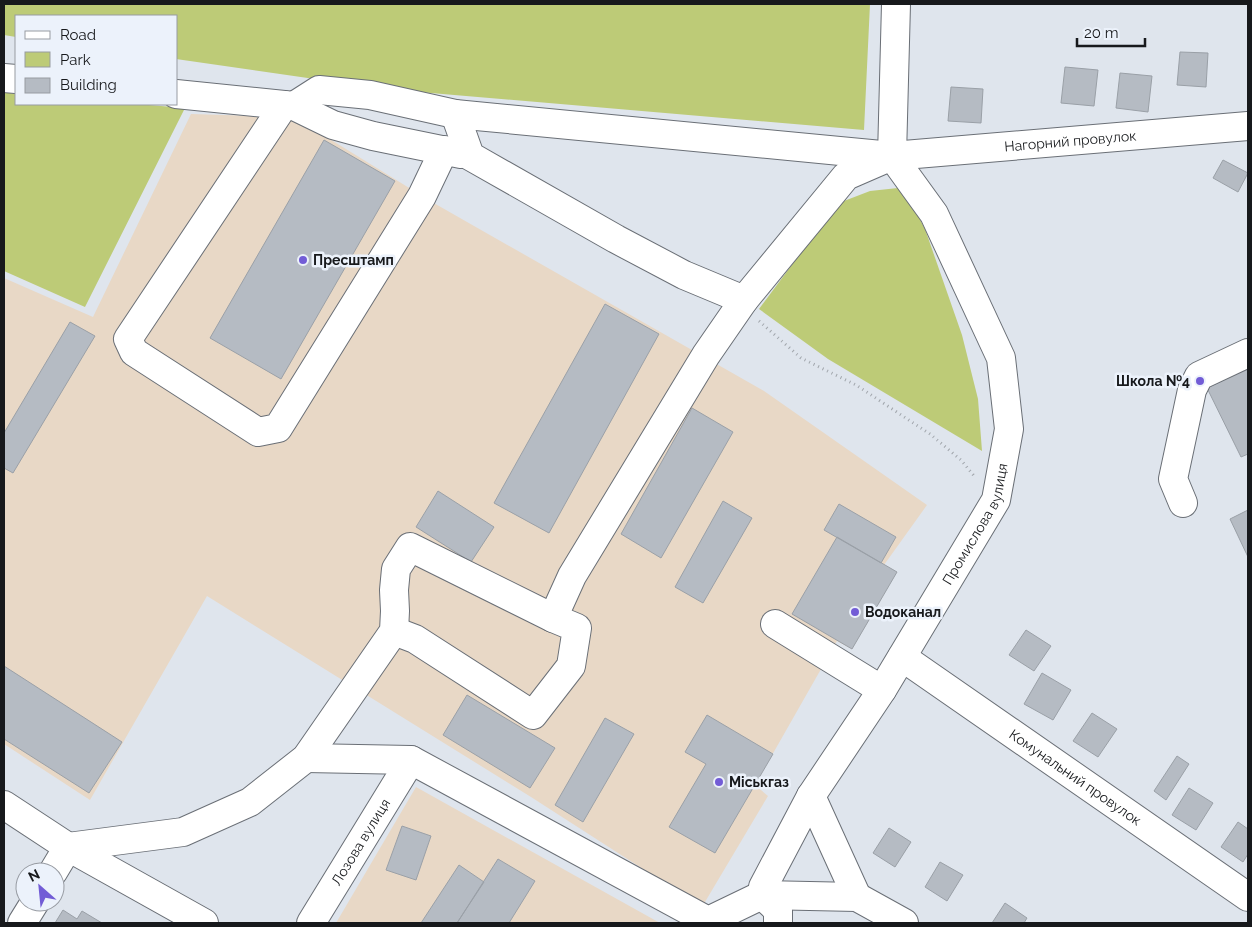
<svg xmlns="http://www.w3.org/2000/svg" width="1252" height="927" font-family="Raleway,sans-serif">
<style>
.industrial{fill:#e8d8c6}
.green{fill:#bdcb77}
.building{fill:#b5bbc3;stroke:#9aa0a7}
.lines{fill:none;stroke-linecap:round;stroke-linejoin:round}
.minor-casing{stroke:#6a6f76;stroke-width:30}
.path{stroke:#a1a6ac;stroke-width:3;stroke-dasharray:1 4;stroke-linecap:butt}
.minor{stroke:#fff;stroke-width:28}
.poi-dot{fill:#725cd6;stroke:#ecf2fb;stroke-width:2}
.labels{text-anchor:middle;stroke-width:5;stroke-linejoin:round;paint-order:stroke}
.street-label{font-size:14px;fill:#17191c;stroke:#ecf2fb}
.poi-label{font-size:14px;font-weight:bold;fill:#17191c;stroke:#ecf2fb;text-anchor:start}
</style>
<rect width="100%" height="100%" fill="#dfe5ed"/>
<path class="industrial" d="M191,114l103,3 138,85 332,189 163,114 -43,60 13,7 -45,77 -15,-8 -82,144 13,11 -66,111 -171,-110 -324,-201 -117,204 -86,-56v-466l89,39z
M416,787l244,136h-324z"/>
<path class="green" d="M4,4h866l-6,126 -480,-41 -208,-30v-43h-160v21l-12,-2z
M4,92l12,2v10h121l48,4 -100,199 -81,-36z
M898,188l13,14 14,27 37,106 16,64 4,52 -154,-92 -69,-50 70,-94 15,-14 26,-10z"/>
<path class="building" d="M1180,52l28,1 -2,34 -29,-2z
M1065,67l33,3 -4,36 -33,-3z
M1120,73l32,3 -4,36 -32,-4z
M951,87l32,2 -2,34 -33,-2z
M324,140l71,41 -114,198 -71,-41z
M1223,160l25,13 -10,19 -25,-14z
M605,304l54,30 -110,199 -55,-30z
M70,322l25,14 -82,137 -9,-5v-35z
M1248,368v86l-7,3 -34,-69z
M692,408l41,24 -72,126 -40,-24z
M438,491l56,36 -23,35 -55,-35z
M723,501l29,17 -49,85 -28,-16z
M839,504l57,33 -15,26 -57,-33z
M1248,510v47l-18,-38z
M837,537l60,35 -45,77 -60,-35z
M1026,630l25,16 -17,25 -25,-16z
M4,666l118,76 -33,51 -85,-54z
M1042,673l29,17 -18,30 -29,-16z
M467,695l88,53 -25,40 -87,-53z
M1092,713l25,16 -19,28 -25,-16z
M707,715l66,39 -58,99 -46,-26 37,-63 -21,-12z
M605,718l29,16 -51,88 -28,-17z
M1177,756l12,8 -23,36 -12,-9z
M1189,788l24,15 -17,27 -24,-15z
M1238,822l10,7v25l-5,8 -22,-15z
M402,826l29,10 -15,44 -30,-10z
M889,828l22,14 -16,25 -22,-14z
M498,859l37,22 -26,42h-52z
M940,862l23,13 -16,26 -22,-14z
M459,865l25,17 -27,41h-36z
M1005,903l22,15 -3,5h-32z
M63,910l14,9 5,-8 20,12h-47z"/>
<g class="lines">
<defs>
<g id="minor">
<path d="M4,78l12,1"/>
<path d="M176,94l118,12 39,19 40,11 88,18"/>
<path d="M284,105l-156,234 6,13 124,80 20,-4 144,-232 22,-46"/>
<path id="s1" d="M294,106l25,-16 51,5 85,19 437,42 356,-30"/>
<path d="M455,114l15,42 146,83 68,36 60,25"/>
<path d="M892,156l4,-152"/>
<path d="M1183,503l-10,-24 19,-89 7,-14 49,-23"/>
<path d="M775,624l107,66"/>
<path d="M394,631l21,8 118,76 38,-49 6,-38 -24,-10"/>
<path id="s2" d="M902,657l346,240"/>
<path d="M306,758l105,2 297,161 54,-26 95,2 47,26"/>
<path d="M811,796l46,101"/>
<path d="M4,805l64,42 136,76"/>
<path d="M68,847l115,-15 67,-30 56,-44 88,-127 1,-20 -1,-21 2,-21 14,-22 143,71 19,-42 134,-221 38,-55 102,-124 46,-20"/>
<path d="M53,872l15,-25"/>
<path d="M22,923l13,-21"/>
<path id="s3" d="M311,923l100,-163"/>
<path id="s4" d="M778,923v-13l-16,-15 1,-8 48,-91 71,-106 114,-190 13,-71 -8,-71 -67,-144 -42,-58"/>
</g>
</defs>
<use href="#minor" class="minor-casing"/>
<path class="path" d="M759,321l42,37 55,27 74,49 31,26 14,17"/>
<use href="#minor" class="minor"/>
</g>
<g class="poi-dot">
<circle cx="303" cy="260" r="5"/>
<circle cx="1200" cy="381" r="5"/>
<circle cx="855" cy="612" r="5"/>
<circle cx="719" cy="782" r="5"/>
</g>
<g class="labels">
<g class="street-label">
<text dy="5" stroke="none"><textPath href="#s1" startOffset="786">Нагорний провулок</textPath></text>
<text dy="5" stroke="none"><textPath href="#s4" startOffset="465">Промислова вулиця</textPath></text>
<text dy="5" stroke="none"><textPath href="#s2" startOffset="211">Комунальний провулок</textPath></text>
<text dy="5" stroke="none"><textPath href="#s3" startOffset="95">Лозова вулиця</textPath></text>
</g>
<g class="poi-label">
<text x="313" y="265">Пресштамп</text>
<text x="1190" y="386" text-anchor="end">Школа №4</text>
<text x="865" y="617">Водоканал</text>
<text x="729" y="787">Міськгаз</text>
</g>
</g>
<rect width="1252" height="927" fill="none" stroke="#17191c" stroke-width="10"/>
<rect x="15" y="15" width="162" height="90" fill="#ecf2fb" stroke="#979ba2"/>
<rect x="25" y="31" width="25" height="8" fill="#ffffff" stroke="#979ba2"/>
<text x="60" y="40" font-size="15" fill="#17191c">Road</text>
<rect x="25" y="52" width="25" height="15" fill="#bdcb77" stroke="#979ba2"/>
<text x="60" y="65" font-size="15" fill="#17191c">Park</text>
<rect x="25" y="78" width="25" height="15" fill="#b5bbc3" stroke="#979ba2"/>
<text x="60" y="90" font-size="15" fill="#17191c">Building</text>
<g transform="translate(40 887) rotate(333)"><circle r="24" fill="#ecf2fb" stroke="#979ba2"/>
<path d="M0-4L9 19L0 12L-9 19Z" fill="#725cd6"/>
<text y="-8" font-size="14" font-weight="bold" text-anchor="middle" fill="#17191c">N</text>
</g>
<path d="M1077 38v8h68v-8" fill="none" stroke="#17191c" stroke-width="2.5"/>
<text x="1084" y="38" font-size="15" fill="#17191c" stroke="#ecf2fb" stroke-width="4" paint-order="stroke">20 m</text>
</svg>
